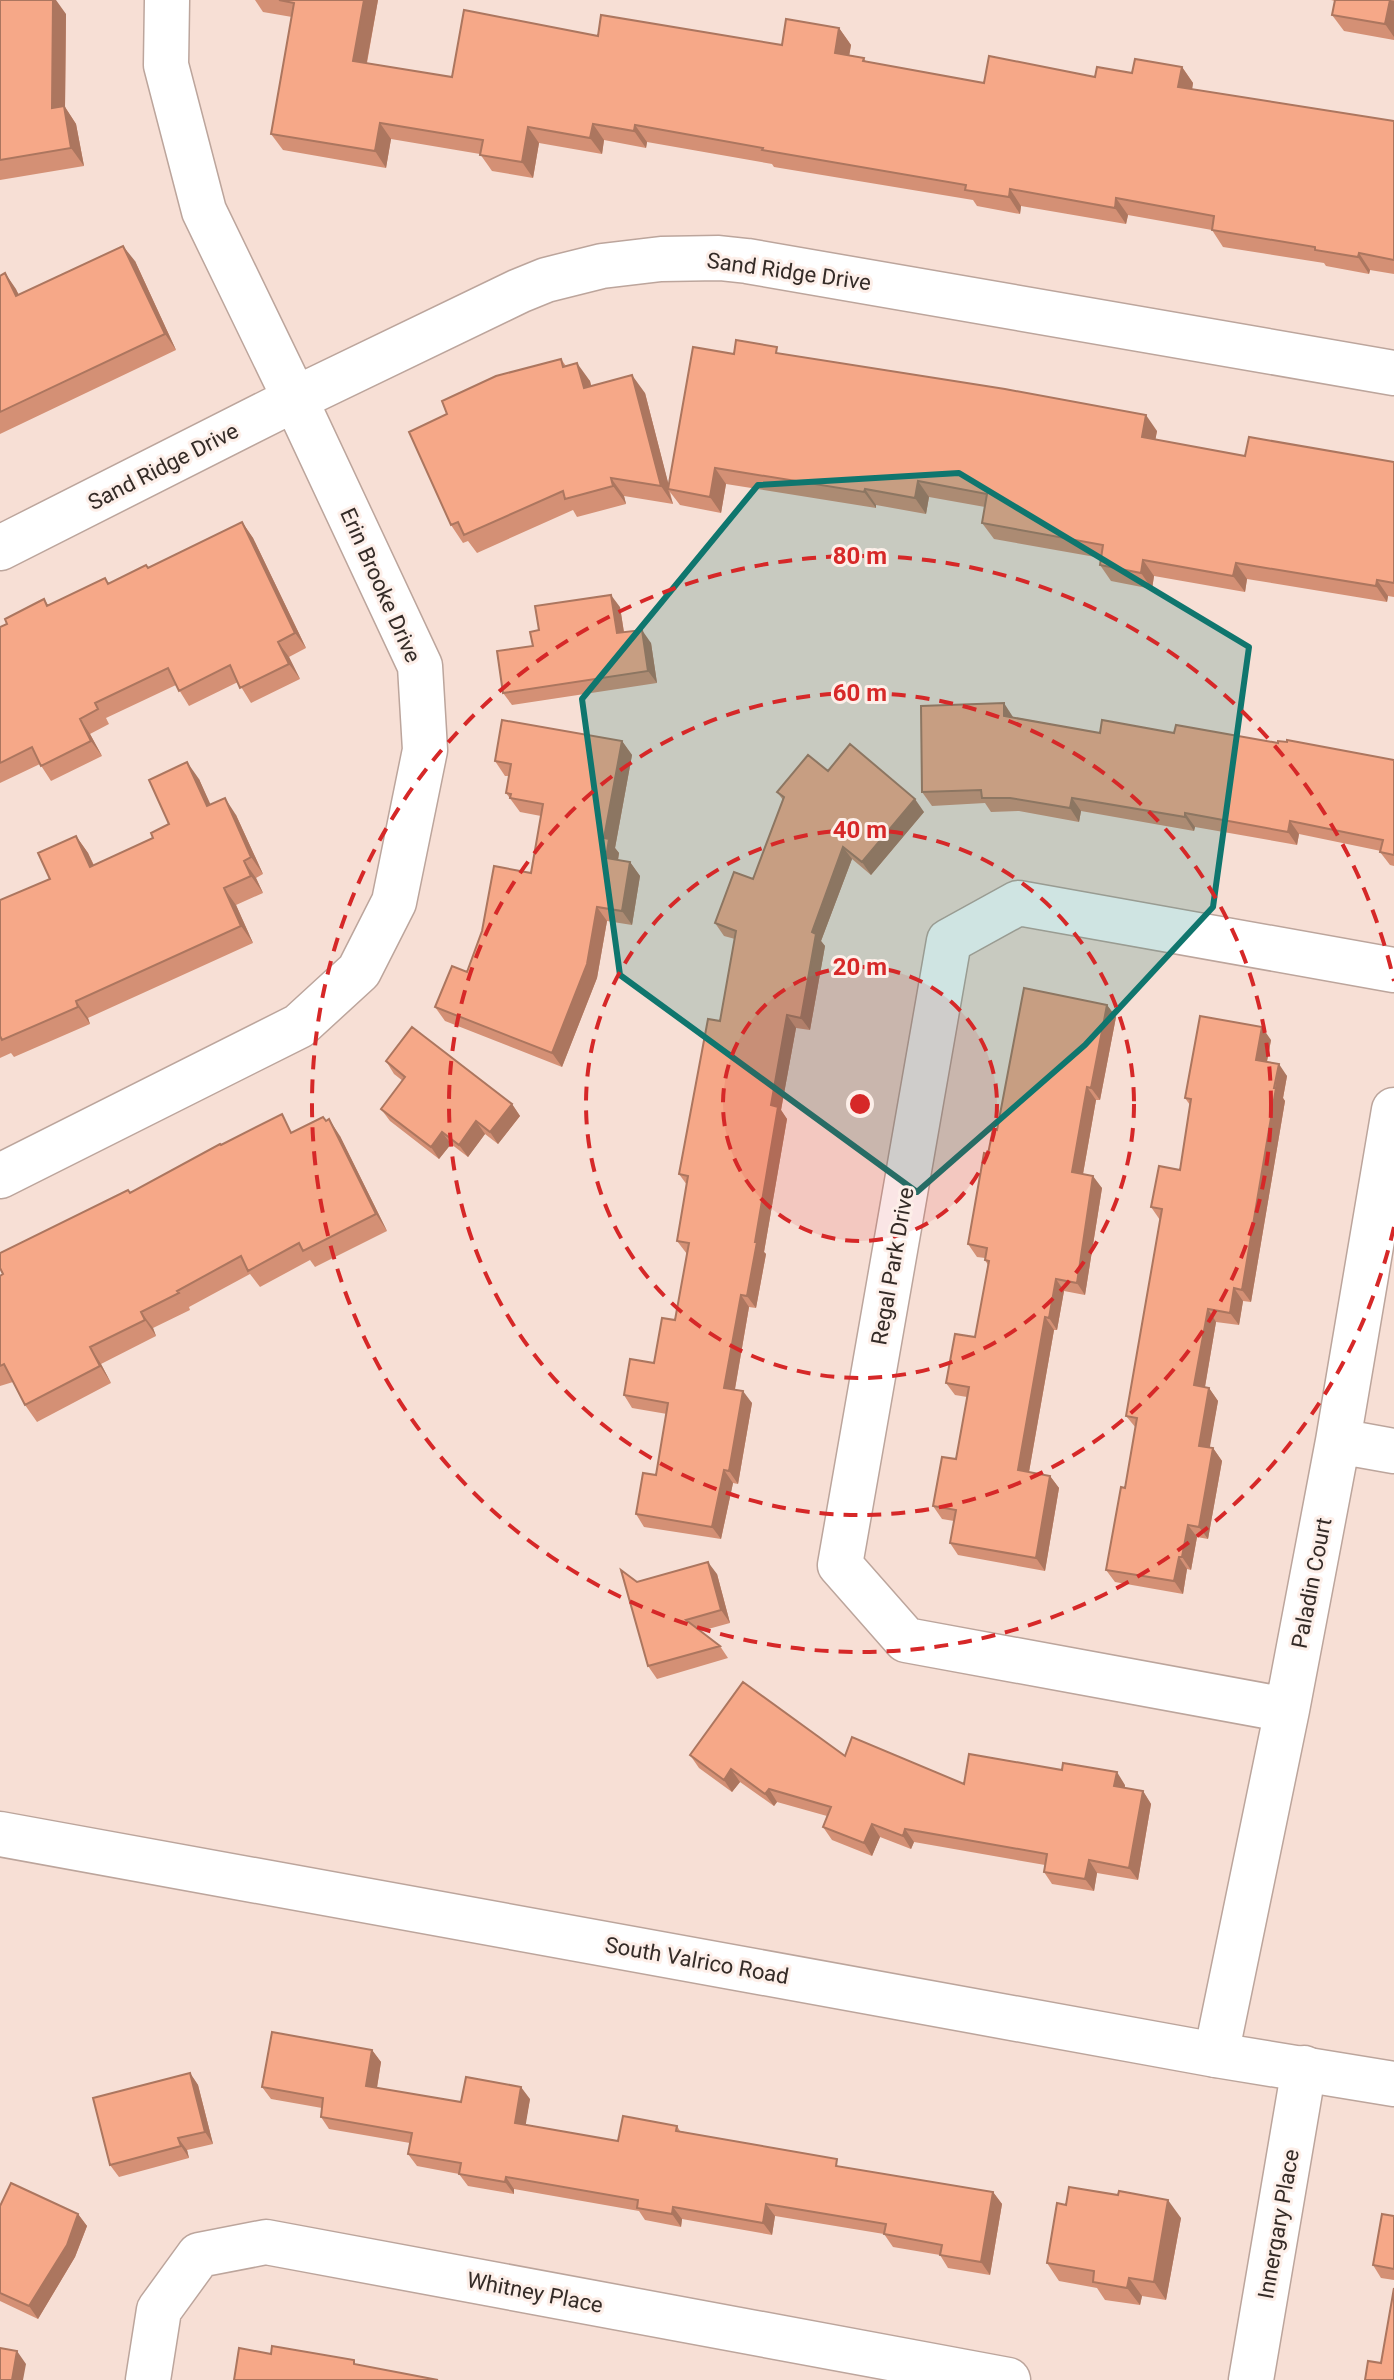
<svg xmlns="http://www.w3.org/2000/svg" width="1394" height="2380" font-family="Roboto,sans-serif">
<style>
.lines{fill:none;stroke-linecap:round;stroke-linejoin:round}
.street-casing{stroke:#bca59c;stroke-width:47}
.secondary-casing{stroke:#bca59c;stroke-width:47}
.street{stroke:#fff;stroke-width:44}
.secondary{stroke:#fff;stroke-width:44}
.wall{fill:#d49075}
.shaded-wall{fill:#ac765f}
.building{fill:#f6a888;stroke:#ac765f;stroke-width:2}
.marked{fill:#0f766e;fill-opacity:0.2;stroke:#0f766e;stroke-width:6;stroke-linejoin:round}
.ring{fill:none;stroke:#d62828;stroke-width:4;stroke-dasharray:14 10}
.labels{text-anchor:middle;stroke-width:6;stroke-linejoin:round;paint-order:stroke}
.street-label{font-size:22px;fill:#342b27;stroke:#fdefe9}
.centre{fill:#d62828;stroke:#fdefe9;stroke-width:4}
.ring-label{font-size:24px;text-anchor:middle;font-weight:bold;fill:#d62828;stroke:#fdefe9;stroke-width:6;stroke-linejoin:round;paint-order:stroke}
</style>
<rect width="100%" height="100%" fill="#f7dfd5"/>
<g class="lines">
<defs>
<path id="street" d="M0,548l295,-149 224,-108 27,-11 56,-14 59,-7 58,-1 28,3 647,112
M0,1176l299,-150 60,-55 35,-69 31,-152 -5,-84 -125,-267 -91,-188 -38,-146 1,-65
M1338,1441l56,10
M1287,1710l-381,-70 -66,-75 109,-624 69,-38 376,67
M1216,2055l71,-345 51,-269 56,-331
M148,2380l11,-70 40,-55 67,-13 742,138
M1251,2380l53,-312"/>
<path id="secondary" d="M0,1834l1216,221 178,29"/>
</defs>
<use href="#street" class="street-casing"/>
<use href="#secondary" class="secondary-casing"/>
<use href="#street" class="street"/>
<use href="#secondary" class="secondary"/>
</g>
<path class="wall" d="M0,0l66,14 -1,93 11,17 8,42 -84,14z
M255,0h123l-11,63 85,14 146,-41 184,9 57,-17 12,17 -2,10 15,3 2,4 118,21 111,-6 87,-10 11,16 -1,6 202,32v153l-24,-4 -1,4 -43,-8 -2,-3 -101,-16 -11,-17 -84,-15 -2,9 -105,-18 -1,8 -43,-8 -4,-6 -199,-33 -2,-3 -125,-22 -1,6 -42,-8 -2,14 -63,-11 -6,35 -41,-7 -12,-17 -89,-15 -5,29 -103,-18 -12,-16 21,-117 -29,-5z
M1331,0h63v40l-50,-9 -12,-16 3,-14z
M135,261l41,89 -176,84v-158l5,-3 14,22z
M734,354h48l375,77 -2,9 90,16 149,6v135l-6,-1 -1,6 -140,-23 -2,13 -91,-16 -2,13 -41,-8 -11,-16 1,-7 -107,-19 -12,-16 3,-16 -56,-10 -3,17 -50,-9v3l-150,-24 -5,29 -41,-8 -10,-13 3,12 -49,-8 2,8 -49,13 -4,-7 -96,43 -9,-12 -5,2 -12,-18 110,-166 5,7 24,15 1,5 54,7 24,94z
M242,522l11,16 53,110 -17,9 11,22 -49,24 -13,-21 -49,24 -13,-21 -70,33 3,6 -19,10 12,22 -51,25 -11,-17 -40,19v-156l7,-3 37,-25 4,6 61,-22 39,-15z
M620,607l4,25 27,11 6,40 -145,22 -9,-12 30,-47 6,-16z
M1013,717l87,16h74l104,10 116,17v106l-4,-1 -10,-13 1,-1 -82,-17 -2,11 -102,-18 -1,4 -113,-20 -2,11 -60,-11 -28,1 -6,-9 -53,3 -10,-14z
M622,741l10,14 -17,93 4,5 -1,7 12,2 10,14 -8,49 -25,-4 -10,57 -35,89 -117,-46 -10,-14 32,-35 64,-99 10,-57 -21,-4 -14,-19 3,-17h-4l-10,-15z
M828,771l96,41 -53,63 -19,-16 -31,82 4,5 -15,84 -14,-2 -15,82 6,9 -23,133 2,2 -10,54 -7,-1 -14,82 17,14 -14,81 -5,-1 -12,56 -77,-12 -8,-13 20,-39 11,-61 -35,-6 -8,-13 30,-32 21,-43 12,-66 -10,-13 10,-56 -8,-11 41,-153 15,-82 -11,-3 -9,-13 38,-44 30,-79 -6,-8z
M199,779l11,26 26,10 27,59 -7,4 7,15 -27,12 17,38 -165,75 2,6 -76,33 -3,-4 -11,5v-158l50,-21 26,-43 12,17 6,12 59,-27 16,-14z
M1107,1005l9,12 -16,83h-4l-13,74 19,14 -17,107 -21,-4 -7,39h-3l-25,142 21,4 9,12 -14,83 -87,-16 -8,-12 4,-22 -12,-2 -9,-13 23,-47 11,-62 -12,-2 -9,-12 29,-46 13,-72 -3,-5v-2l-8,-1 -9,-13 20,-90z
M1271,1040l-4,21 20,15 -4,22 2,3 -34,201 -8,-1 -4,24 -23,-3 -11,65 4,1 9,13 -9,47h4l9,13 -14,78 -11,-2 -6,33 -4,-1 -4,25 -68,-12 -9,-12 19,-82 11,-60 -10,-12 34,-196 -9,-13 29,-37 10,-65 -5,-7z
M386,1061l126,43 8,12 -22,28 -13,-10 -17,23 -17,-13 -12,15 -49,-38 -9,-12 22,-28 -9,-7z
M294,1132l46,4 47,95 -72,36 -5,-7 -50,27 -10,-13 -61,33 1,3 -37,18 3,8 -55,28 10,19 -74,39 -12,-17 -12,-23 -13,4v-110l131,-83 90,-48z
M717,1574l13,49 -29,8 19,15 8,12 -71,21 -9,-13 -11,-84z
M690,1755l155,1 119,28 161,1v3l18,3 8,13 -13,76 -41,-7 -3,18 -42,-7 -8,-12 1,-7 -131,-23 -3,7 -31,-12 -8,19 -40,-16 -9,-13 4,-11 -50,-14 -3,4 -34,-24 -8,10 -33,-24z
M372,2050l9,12 -4,26 84,14 69,-3 -5,26 93,16 59,-15 3,5 163,36 150,25 9,12 -12,71 -42,-7 -8,-13 -47,-8 -9,-13 -109,-18 -3,19 -90,-16 -1,8 -36,-7 -6,-9 -125,-22v5l-46,-8 -9,-12 -42,-8 -9,-12 2,-11 -81,-14 -8,-12 1,-9 -51,-9 -9,-12z
M190,2073l8,12 15,59 -26,6 2,8 -70,19 -9,-12z
M0,2206l78,8 9,12 -12,31 -37,62 -38,-18z
M1394,2216v64l-13,-2 -8,-13z
M1181,2218l-15,82 -24,-4 -2,9 -35,-5 -8,-12 -38,-7 -12,-18z"/>
<path class="shaded-wall" d="M53,0h3l10,14 -1,93 11,17 8,42 -13,-18 -19,-40z
M364,0h14l-14,77 -11,-16z
M1390,0l4,1v36l-9,-13z
M839,28l12,17 -4,24 -12,-16z
M1182,67l11,16 -3,20 -12,-16z
M380,123l11,16 -5,29 -11,-17z
M593,124l11,16 -2,14 -12,-16z
M635,125l12,17 -1,6 -12,-17z
M528,127l11,16 -6,35 -11,-16z
M1010,189l11,17 -1,8 -11,-17z
M1116,198l12,17 -2,9 -11,-16z
M123,246l12,15 41,89 -11,-16z
M1359,253l11,17 -1,4 -11,-17z
M5,273l11,16 11,23 -11,-16z
M577,363l13,18 6,25 -12,-18z
M632,375l13,18 25,97 -2,-1 5,15 -12,-18z
M1146,415l11,16 -4,22 -11,-16z
M715,468l11,16 -5,29 -11,-16z
M611,478l13,18 2,8 -13,-18z
M918,481l11,16 -3,17 -11,-16z
M865,489l11,16v3l-12,-16z
M242,522l11,16 53,110 -11,-15z
M1143,560l11,16 -2,13 -11,-16z
M1236,563l11,16 -2,13 -12,-16z
M1377,580l11,16 -1,6 -11,-16z
M611,595l9,12 6,39 -9,-13z
M642,630l9,13 6,40 -9,-12z
M278,642l11,15 11,22 -11,-15z
M1004,703l9,14 1,12 -10,-13z
M80,719l10,15 12,22 -11,-15z
M622,741l10,14 -17,93 4,5 -3,19 -10,-14 -2,-20z
M187,762l12,17 20,44 -12,-17z
M225,798l11,17 27,59 -12,-17z
M1072,798l9,13 -2,11 -9,-14z
M915,799l9,13 -53,63 -9,-13z
M1185,813l10,14 -1,4 -9,-14z
M1290,821l9,13 -2,11 -9,-13z
M76,836l12,17 14,31 -12,-17z
M843,847l9,12 -31,82 4,5 -15,84 -9,-12 11,-86z
M244,861l12,17 7,15 -12,-17z
M630,862l10,14 -8,49 -10,-14z
M224,888l12,17 17,38 -12,-17z
M597,907l10,14 -10,57 -35,89 -10,-14z
M76,1001l12,17 2,6 -12,-17z
M1107,1005l9,12 -16,83 -9,-12z
M787,1015l9,13 -15,82 6,9 -23,133 2,2 -10,54 -9,-12 24,-191z
M1262,1027l9,13 -6,32 -9,-12z
M1279,1064l8,12 -4,22 2,3 -34,201 -9,-12z
M1087,1087l9,13 -15,85 -9,-13z
M512,1104l8,12 -22,28 -8,-12z
M329,1119l11,17 47,95 -11,-17z
M476,1121l9,13 -17,23 -9,-12z
M442,1132l9,12 -12,15 -8,-12z
M1093,1176l9,12 -17,107 -8,-12z
M1056,1279l8,12 -7,39 -8,-12z
M1234,1288l9,13 -4,24 -9,-12z
M741,1295l8,12 -16,93 -9,-12z
M1208,1309l8,13 -13,76 -9,-13z
M141,1312l12,16 3,8 -11,-16z
M1045,1317l9,13 -27,153 -9,-13z
M90,1347l11,17 10,19 -11,-17z
M1209,1388l9,13 -10,57 -9,-12z
M743,1391l9,12 -14,81 -9,-13z
M1213,1448l9,13 -14,78 -9,-12z
M724,1470l9,13 -12,56 -9,-12z
M1050,1476l9,12 -14,83 -9,-13z
M1188,1525l9,12 -6,33 -9,-13z
M1179,1557l8,12 -4,25 -9,-13z
M708,1562l9,12 13,49 -9,-13z
M731,1769l9,13 -8,10 -8,-12z
M1117,1772l8,13 -2,14 -9,-13z
M769,1789l8,13 -3,4 -9,-12z
M1143,1791l8,13 -13,76 -9,-12z
M872,1824l8,13 -8,19 -8,-13z
M905,1829l9,13 -3,7 -8,-13z
M1089,1860l8,13 -3,18 -9,-12z
M372,2050l9,12 -6,37 -9,-13z
M190,2073l8,12 15,59 -8,-12z
M521,2087l9,12 -6,36 -9,-12z
M178,2138l9,12 2,8 -8,-12z
M506,2177l8,12v5l-9,-12z
M993,2192l9,12 -12,71 -9,-13z
M1168,2200l13,18 -15,82 -12,-18z
M766,2204l9,12 -3,19 -9,-12z
M673,2207l9,12 -1,8 -9,-13z
M78,2214l9,12 -12,31 -37,62 -9,-13z
M1129,2278l13,18 -2,9 -13,-17z
M17,2351l9,13 -3,16h-11z"/>
<path class="building" d="M0,0h53l-1,108 12,-2 7,42 -71,12z
M279,0h85l-11,61 99,16 12,-67 134,26 3,-21 181,30 4,-26 53,9 -4,25 29,5 -1,3 121,22 5,-27 106,21 2,-10 35,6 3,-14 47,8 -4,20 216,34v139l-35,-7 -1,4 -43,-7v-3l-103,-17 2,-14 -98,-18 -1,10 -105,-19 -1,8 -44,-7 1,-5 -204,-35 1,-2 -128,-23 -1,6 -41,-7 -3,14 -62,-11 -6,35 -42,-7 3,-15 -103,-17 -5,28 -104,-17 23,-131z
M1335,0h55l-5,24 -53,-9z
M123,246l42,88 -165,78v-136l5,-3 11,23z
M736,340l41,7 -1,6 229,36 141,26 -4,22 103,19 4,-19 145,25v121l-17,-3 -1,6 -140,-23 -3,13 -90,-16 -2,13 -41,-8 3,-20 -121,-22 5,-29 -69,-13 -3,17 -50,-9 -1,3 -149,-24 -5,29 -42,-8 25,-142 41,7z
M561,359l2,8 14,-4 7,25 48,-13 29,111 -50,-8 2,8 -48,13 -2,-8 -99,44 -6,-13 -7,3 -42,-93 38,-18 -5,-13 54,-25z
M242,522l53,111 -17,9 11,22 -49,24 -10,-23 -51,26 -11,-23 -73,35 3,6 -18,10 11,22 -50,25 -9,-19 -32,16v-136l7,-3 -2,-5 39,-20 3,7 58,-28 3,6 38,-19 2,3z
M611,595l6,38 25,-3 6,41 -145,22 -6,-42 36,-5 -3,-14 9,-2 -4,-24z
M1004,703v13l96,17 2,-13 72,13 2,-8 102,18v-2l9,1v-2l107,20v95l-14,-3 3,-12 -93,-19 -2,11 -103,-19v4l-113,-19 -2,10 -60,-10h-28l-1,-8 -59,2 -1,-86z
M502,720l120,21 -18,97 5,1 -3,19 24,4 -8,49 -25,-4 -10,57 -35,89 -117,-46 17,-41 15,6 15,-41 12,-65 37,7 12,-69 -33,-6 1,-4 -5,-1 5,-29 -16,-3z
M850,744l65,55 -53,63 -19,-15 -31,85 4,2 -15,84 -14,-3 -16,90 7,2 -23,135h2l-10,54 -6,-1 -17,93 19,3 -14,80 -5,-1 -12,57 -76,-13 7,-41 13,2 12,-72 -44,-8 6,-36 24,4 8,-45 13,2 14,-77 -12,-2 11,-65 -9,-2 29,-155 12,2 16,-90 -21,-8 19,-51 19,7 31,-82 -7,-5 31,-37 20,16z
M187,762l20,44 18,-8 26,59 -7,4 7,15 -27,12 17,38 -165,75 2,6 -76,33 -2,-4v-136l50,-21 -12,-26 38,-17 14,31 63,-29 -2,-5 18,-9 -20,-44z
M1024,988l83,17 -16,83 -4,-1 -15,85 21,4 -16,107 -21,-4 -7,39 -4,-1 -27,153 32,6 -14,82 -86,-15 6,-33 -23,-4 9,-49 14,2 13,-72 -23,-4 9,-49 20,3 14,-76 -4,-1 2,-12 -19,-4 16,-91 4,1 5,-25 4,1z
M1200,1016l62,11 -6,33 23,4 -5,24h2l-34,202 -8,-2 -4,25 -22,-4 -14,76 15,3 -10,58 14,2 -14,79 -11,-2 -6,32h-3l-5,24 -68,-11 15,-83 4,1 12,-70 -11,-2 36,-207 -11,-2 8,-41 21,4 11,-71 -6,-1z
M412,1027l100,77 -22,28 -14,-11 -17,24 -17,-13 -11,15 -50,-38 24,-32 -19,-16z
M282,1114l9,19 32,-16 3,4 3,-2 47,95 -73,37 -4,-8 -51,28 -7,-15 -64,35 2,2 -38,19 4,8 -55,27 10,19 -75,39 -21,-41 -4,2v-90l3,-2 -3,-6v-15l128,-63 2,3 90,-49 1,1z
M708,1562l13,48 -35,10 34,26 -72,20 -27,-96 16,12z
M743,1682l102,74 7,-19 112,47 5,-30 93,16 1,-7 54,9 -3,14 29,5 -14,77 -40,-8 -4,19 -41,-7 3,-18 -142,-25 -2,7 -31,-12 -8,19 -41,-16 8,-20 -62,-18 -4,5 -34,-25 -7,11 -34,-25z
M272,2032l100,18 -6,36 95,16 5,-25 55,10 -6,36 103,18 5,-25 54,10 -1,5 161,28 -1,7 157,26 -12,70 -41,-7 2,-10 -58,-11 2,-10 -120,-20 -3,19 -90,-16 -1,7 -35,-6 1,-8 -132,-23 -1,5 -46,-8 2,-11 -53,-9 4,-21 -91,-16 2,-19 -61,-11z
M190,2073l15,59 -27,6 3,8 -71,19 -17,-67z
M11,2183l67,31 -11,31 -38,61 -29,-13v-87z
M1069,2187l49,8 1,-4 49,9 -14,82 -25,-4 -2,10 -34,-6 1,-11 -47,-8 10,-60 9,2z
M1382,2214l12,2v53l-21,-4z
M1394,2288v92h-29l3,-19 13,2z
M272,2346l82,14v4l84,16h-204l5,-32 32,6z
M0,2348l17,3 -5,29h-12z"/>
<path class="marked" d="M959,473l290,174 -36,260 -128,138 -168,147 -297,-217 -38,-276 176,-214z"/>
<circle cx="860" cy="1104" r="137" fill="#d62828" fill-opacity=".12"/>
<g class="ring">
<circle cx="860" cy="1104" r="137"/>
<circle cx="860" cy="1104" r="274"/>
<circle cx="860" cy="1104" r="411"/>
<path d="M1394 1227A548 548 0 1 1 1394 981"/>
</g>
<g class="labels">
<g class="street-label">
<text transform="translate(789 271) rotate(8)" y="8">Sand Ridge Drive</text>
<text transform="translate(163 466) rotate(-27)" y="8">Sand Ridge Drive</text>
<text transform="translate(381 585) rotate(66)" y="8">Erin Brooke Drive</text>
<text transform="translate(892 1266) rotate(-80)" y="8">Regal Park Drive</text>
<text transform="translate(1311 1583) rotate(-79)" y="8">Paladin Court</text>
<text transform="translate(697 1960) rotate(10)" y="8">South Valrico Road</text>
<text transform="translate(1278 2224) rotate(-80)" y="8">Innergary Place</text>
<text transform="translate(535 2292) rotate(11)" y="8">Whitney Place</text>
</g>
</g>
<circle cx="860" cy="1104" r="12" class="centre"/>
<g class="ring-label">
<text x="860" y="564">80 m</text>
<text x="860" y="701">60 m</text>
<text x="860" y="838">40 m</text>
<text x="860" y="975">20 m</text>
</g>
</svg>
